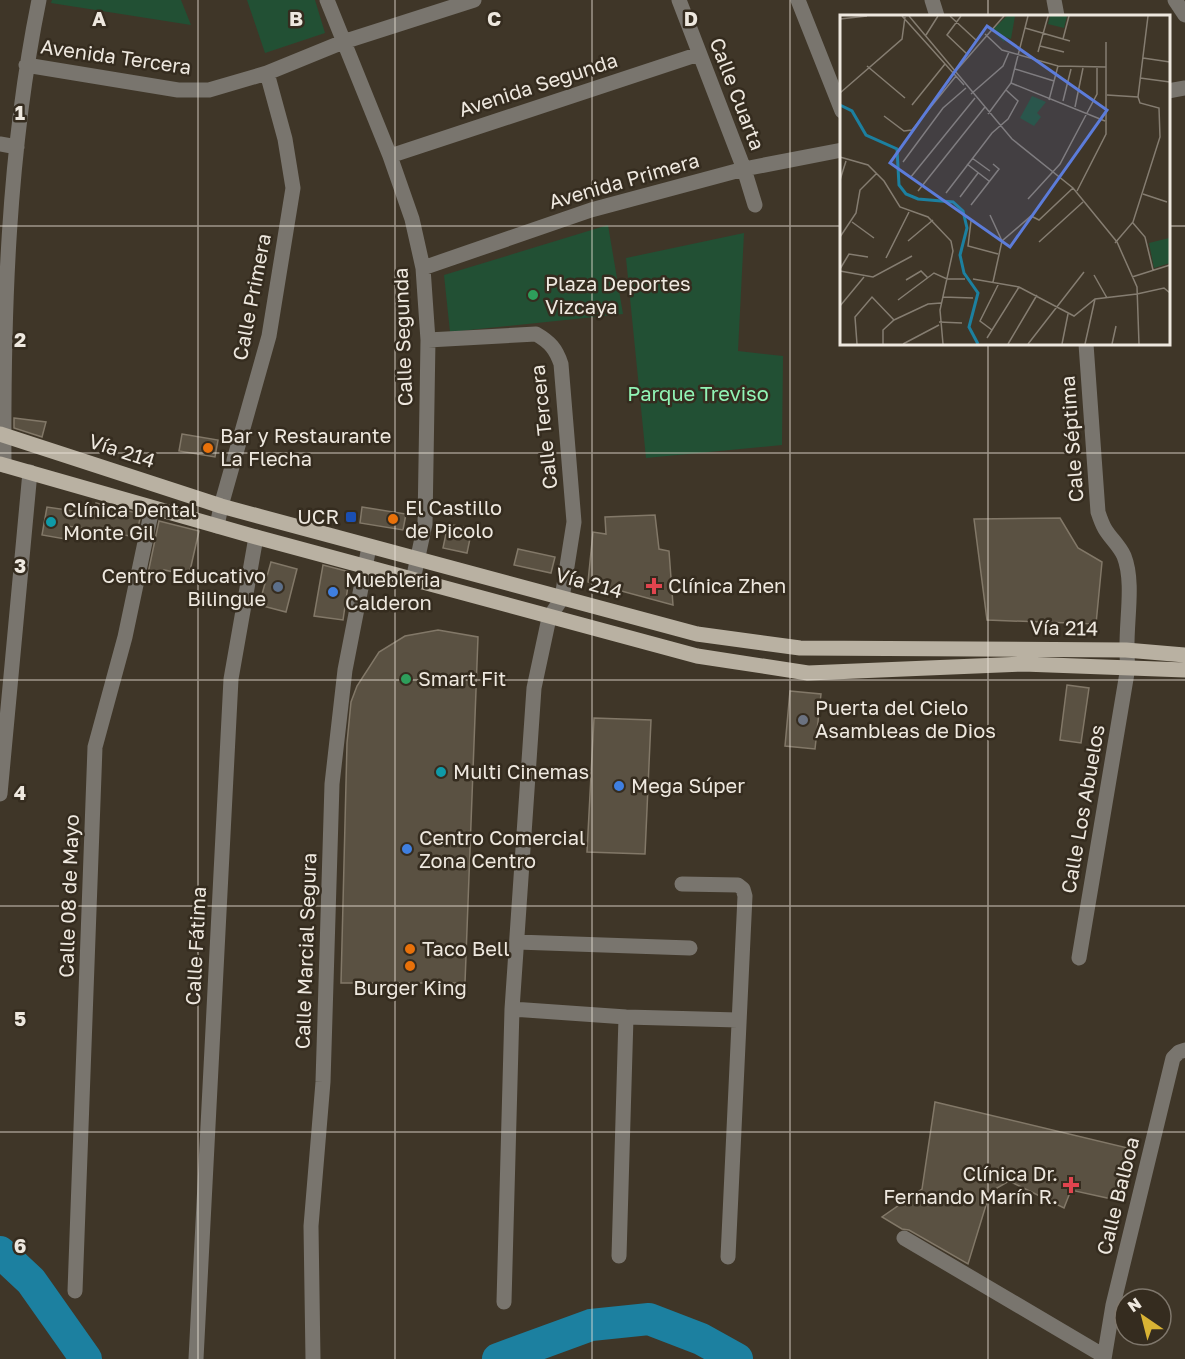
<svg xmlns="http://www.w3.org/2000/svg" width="1185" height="1359" font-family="'Golos Text',sans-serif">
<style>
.green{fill:#225034}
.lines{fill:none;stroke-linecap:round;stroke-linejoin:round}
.river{stroke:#1c80a0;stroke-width:32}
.building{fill:#5a5142;stroke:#827868;stroke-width:1.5}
.minor{stroke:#79756e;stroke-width:15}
.major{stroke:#b9b1a2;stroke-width:15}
.grid{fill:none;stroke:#eee8df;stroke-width:1.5;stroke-opacity:0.55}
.leisure-dot{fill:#2e9e5b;stroke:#352c1f;stroke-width:2}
.food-dot{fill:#e8710a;stroke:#352c1f;stroke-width:2}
.transit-dot{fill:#1a4fb4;stroke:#352c1f;stroke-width:2}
.culture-dot{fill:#0f9aa8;stroke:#352c1f;stroke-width:2}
.health-dot{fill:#e0444e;stroke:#352c1f;stroke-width:2}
.service-dot{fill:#5c6f8a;stroke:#352c1f;stroke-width:2}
.shop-dot{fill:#3f7fe0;stroke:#352c1f;stroke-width:2}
.worship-dot{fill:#6b7280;stroke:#352c1f;stroke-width:2}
.labels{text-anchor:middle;stroke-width:5;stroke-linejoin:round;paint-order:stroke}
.street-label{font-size:20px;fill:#eee8df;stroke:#352c1f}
.poi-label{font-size:20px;fill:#eee8df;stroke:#352c1f;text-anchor:start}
.park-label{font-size:20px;fill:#91f4b5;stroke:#352c1f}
.inset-river{fill:none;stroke:#1c80a0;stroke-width:3}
.inset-road{fill:none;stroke:#857d71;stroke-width:1.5}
.view{fill:#5c7cda;fill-opacity:0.15;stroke:#5c7cda;stroke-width:3}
.inset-edge{fill:none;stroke:#eee8df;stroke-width:3}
.grid-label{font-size:20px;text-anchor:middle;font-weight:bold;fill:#eee8df;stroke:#352c1f;stroke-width:5;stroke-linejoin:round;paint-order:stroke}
</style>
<rect width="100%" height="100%" fill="#3f3628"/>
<path class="green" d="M52,0h129l10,25 -140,-22z
M247,0h68l10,33 -60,20z
M608,225l15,89 -173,18 -6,-57z
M744,233l-6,118 45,5 -1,89 -136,13 -20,-200z"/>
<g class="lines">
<path class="river" d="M0,1252l31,29 55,78
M498,1359l93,-34 58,-6 52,20 36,20"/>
</g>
<path class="building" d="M14,418l32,4 -4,15 -28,-9z
M182,434l36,6 -3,17 -36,-6z
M96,503l45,11 -5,23 -68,-11 -3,13 -23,-4 5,-28 47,7z
M362,507l44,7 -3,16 -43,-7z
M655,515l4,34 10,2 4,54 -85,-23 5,-50 13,2 -1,-17z
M1060,518l18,30 24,14 -6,62 -109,-4 -13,-101z
M159,521l40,10 -10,44 -25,-5 -3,12 -14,-4z
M448,524l24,5 -5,24 -24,-5z
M518,549l37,8 -4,16 -37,-8z
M271,562l26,7 -11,43 -27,-7z
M323,565l27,7 -7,48 -29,-4z
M438,630l40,7 -13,346h-124l6,-240 4,-41 6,-16 22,-34 26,-16z
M1067,685l22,3 -8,55 -21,-3z
M790,691l31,3 -6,55 -30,-3z
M594,718l57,2 -6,134 -58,-2z
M935,1102l201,48 -15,51 -50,-11 -7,18 -55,-27 -19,11 -22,72 -59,-34 -7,-1 -20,-12 40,-28z"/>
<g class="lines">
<path class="minor" d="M327,0l63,156 22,63 11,49 5,72 -3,184 -12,56
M679,0l65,169 11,36
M798,0l44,111
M932,0l5,16
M1054,0l3,16
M1175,0l10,15
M26,65l152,25h31l58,-17 76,-31 131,-42
M1168,91l17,-3
M0,144l17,3
M390,156l309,-102
M423,268l168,-58 153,-41 98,-19
M428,340l108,-6c14,8 20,15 25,30l13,158 -12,76 -13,20 -15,70 -22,321 -8,293
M4,465c-1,-155 4,-313 35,-465
M217,526l4,-20 48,-170 24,-148 -8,-49 -18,-66
M0,794l30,-322
M682,884l56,1 5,4 2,7 -17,361
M517,942l173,6
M1079,958l49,-291c-5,-34 8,-81 -4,-111 -5,-11 -13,-17 -19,-27 -3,-5 -5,-11 -7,-17l-12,-168
M512,1009l114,8 112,3
M904,1238l200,118
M619,1256l7,-239
M75,1291l20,-544 30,-110 27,-128
M196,1359l35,-680 25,-142
M313,1359l-2,-133 12,-144 9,-298 13,-114 24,-123
M1104,1359l9,-54 60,-247 6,-6 6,-2"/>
<path class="major" d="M0,434l221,72 476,128 103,14 326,2 59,5
M0,464l256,73 441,119 111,17 215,-9 162,6"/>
</g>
<path class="grid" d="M198,0v1359M395,0v1359M592,0v1359M790,0v1359M988,0v16M0,226h842M1168,226h17M988,344v1015M0,453h1185M0,680h1185M0,906h1185M0,1132h1185"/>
<g class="leisure-dot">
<circle cx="533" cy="295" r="6"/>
<circle cx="406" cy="679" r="6"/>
</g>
<g class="food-dot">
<circle cx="208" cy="448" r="6"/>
<circle cx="393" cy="519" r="6"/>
<circle cx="410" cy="949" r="6"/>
<circle cx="410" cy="966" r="6"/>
</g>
<rect class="transit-dot" x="345" y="511" width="12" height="12" rx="3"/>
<g class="culture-dot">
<circle cx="51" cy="522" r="6"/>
<circle cx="441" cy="772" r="6"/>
</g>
<g class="health-dot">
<path d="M651 577h6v6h6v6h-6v6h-6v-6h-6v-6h6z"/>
<path d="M1068 1176h6v6h6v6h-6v6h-6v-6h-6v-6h6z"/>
</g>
<circle class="service-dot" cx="278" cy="587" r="6"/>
<g class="shop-dot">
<circle cx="333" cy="592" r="6"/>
<circle cx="619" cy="786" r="6"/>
<circle cx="407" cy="849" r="6"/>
</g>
<circle class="worship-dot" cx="803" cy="720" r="6"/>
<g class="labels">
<g class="street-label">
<text transform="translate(116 57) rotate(8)" y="7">Avenida Tercera</text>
<text transform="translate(538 85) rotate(-18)" y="7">Avenida Segunda</text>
<text transform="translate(737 94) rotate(69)" y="7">Calle Cuarta</text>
<text transform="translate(624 181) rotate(-16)" y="7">Avenida Primera</text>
<text transform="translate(252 297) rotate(-79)" y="7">Calle Primera</text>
<text transform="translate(403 337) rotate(-92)" y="7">Calle Segunda</text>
<text transform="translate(544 427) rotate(-96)" y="7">Calle Tercera</text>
<text transform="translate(1072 439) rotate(-94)" y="7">Cale Séptima</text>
<text transform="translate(122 451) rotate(18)" y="7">Vía 214</text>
<text transform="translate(589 583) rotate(15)" y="7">Vía 214</text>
<text transform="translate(1064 628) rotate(1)" y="7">Vía 214</text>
<text transform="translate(1083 809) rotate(-80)" y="7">Calle Los Abuelos</text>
<text transform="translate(69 896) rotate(-88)" y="7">Calle 08 de Mayo</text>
<text transform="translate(196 946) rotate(-87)" y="7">Calle Fátima</text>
<text transform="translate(306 951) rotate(-88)" y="7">Calle Marcial Segura</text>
<text transform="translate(1118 1196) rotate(-76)" y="7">Calle Balboa</text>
</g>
<g class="poi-label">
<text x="545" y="291">Plaza Deportes<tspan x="545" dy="23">Vizcaya</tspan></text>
<text x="220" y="443">Bar y Restaurante<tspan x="220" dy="23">La Flecha</tspan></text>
<text x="405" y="515">El Castillo<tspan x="405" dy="23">de Picolo</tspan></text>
<text x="63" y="517">Clínica Dental<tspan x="63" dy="23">Monte Gil</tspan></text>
<text x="339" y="524" text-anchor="end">UCR</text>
<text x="266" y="583" text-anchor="end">Centro Educativo<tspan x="266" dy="23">Bilingue</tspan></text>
<text x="345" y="587">Muebleria<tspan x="345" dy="23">Calderon</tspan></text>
<text x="668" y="593">Clínica Zhen</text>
<text x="418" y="686">Smart Fit</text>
<text x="815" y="715">Puerta del Cielo<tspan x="815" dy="23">Asambleas de Dios</tspan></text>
<text x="453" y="779">Multi Cinemas</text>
<text x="631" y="793">Mega Súper</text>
<text x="419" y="845">Centro Comercial<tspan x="419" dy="23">Zona Centro</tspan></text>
<text x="422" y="956">Taco Bell</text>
<text x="410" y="995" text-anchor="middle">Burger King</text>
<text x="1058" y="1181" text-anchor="end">Clínica Dr.<tspan x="1058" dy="23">Fernando Marín R.</tspan></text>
</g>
<g class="park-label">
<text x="698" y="401">Parque Treviso</text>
</g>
</g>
<g transform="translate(840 15)">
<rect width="330" height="330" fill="#3f3628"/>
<path d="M167,1h8l-4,23 -5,-2 -2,5 -12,-12zM210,1h17l-3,12 -16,-4zM192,81l14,6 -9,11 4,4 -7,9 -14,-8zM329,223l1,25 -16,5 -5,-25z" fill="#225034"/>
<path class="inset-river" d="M0,90l12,6 14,24 31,14 2,36 7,9 12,5 35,3 10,9 4,17 -7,27 4,18 14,20 -9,34 9,17"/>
<path class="inset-road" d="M62,1l62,69M69,1l103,123 61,49 44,54 20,45 2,57M110,1l27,25M121,1l-14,19 20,19M0,4l27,-3M185,13l45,13M145,19l17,16 56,16 48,1M86,20l12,-19M223,24l6,-23M200,31l24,6M198,37l10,-36M303,43l27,4M27,51l38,32M175,54l39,12M115,57l49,-56M300,63l30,4M171,68l94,38M0,78l62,-54 3,-22M131,79l32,-28 6,-14M267,80l31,2M209,85l9,-34M223,86l8,-32M72,90l33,-41M235,92l8,-39M148,99l23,-31 17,-67M44,101l20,15 8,-1 44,-54M0,142l28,8 16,16 16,26 28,10 23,24 2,10 -13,59 3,34M132,143l18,13M63,147l40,-54 23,-20M127,149l22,17M70,163l65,-80M0,165l6,-19M78,176l67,-84M237,176l29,-57v-92M106,178l46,-60 16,-14 10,-18 -12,-11M303,179l24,8M120,182l18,-24M188,184l32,-35 27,-51 10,-19v-26M131,190l28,-36 -6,-5M150,200l12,26M131,206l-3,25 30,8M12,207l22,16M293,208l12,14 8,33M0,222l16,-24 4,-23 17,-17M68,226l25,-21M199,227l44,-40M275,228l18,-21 27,-85 -1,-29 -19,-5 -2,-6 10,-81M46,243l23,-46M0,254l9,-15 19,3M0,256l33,6 39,-21M254,260l13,23M292,262l38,-12M133,264l46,8 55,29 21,-17 42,-5M66,265l15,-9 7,7M153,267l9,-41 29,-25 8,4 34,-32M297,279l27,-6 6,5M103,282l30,1M58,285l36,-27 13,6h18M0,291l24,-29M99,307l23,1M152,315l-12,-9 19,-38M147,323l32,-51M17,329l-2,-27 17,-20 22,23M43,329v-14l11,-10 34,-16 13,-1M63,329l36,-19M168,329l29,-49M188,329l56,-72M222,329l6,-30M245,329l10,-45M272,329l4,-18"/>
<path class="view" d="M147,11l120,84 -97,137 -120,-84z"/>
<rect width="330" height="330" class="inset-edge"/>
</g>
<g class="grid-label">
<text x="99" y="26">A</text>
<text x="296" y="26">B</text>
<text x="494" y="26">C</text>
<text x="691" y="26">D</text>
<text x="20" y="120">1</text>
<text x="20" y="347">2</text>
<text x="20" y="573">3</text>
<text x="20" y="800">4</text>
<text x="20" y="1026">5</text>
<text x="20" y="1253">6</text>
</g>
<g transform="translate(1143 1317) rotate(325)"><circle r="28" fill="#352c1f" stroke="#7f776c" stroke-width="1.5"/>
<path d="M0-4.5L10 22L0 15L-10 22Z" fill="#d9b334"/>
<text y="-9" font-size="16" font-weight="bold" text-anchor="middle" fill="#eee8df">N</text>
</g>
</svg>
